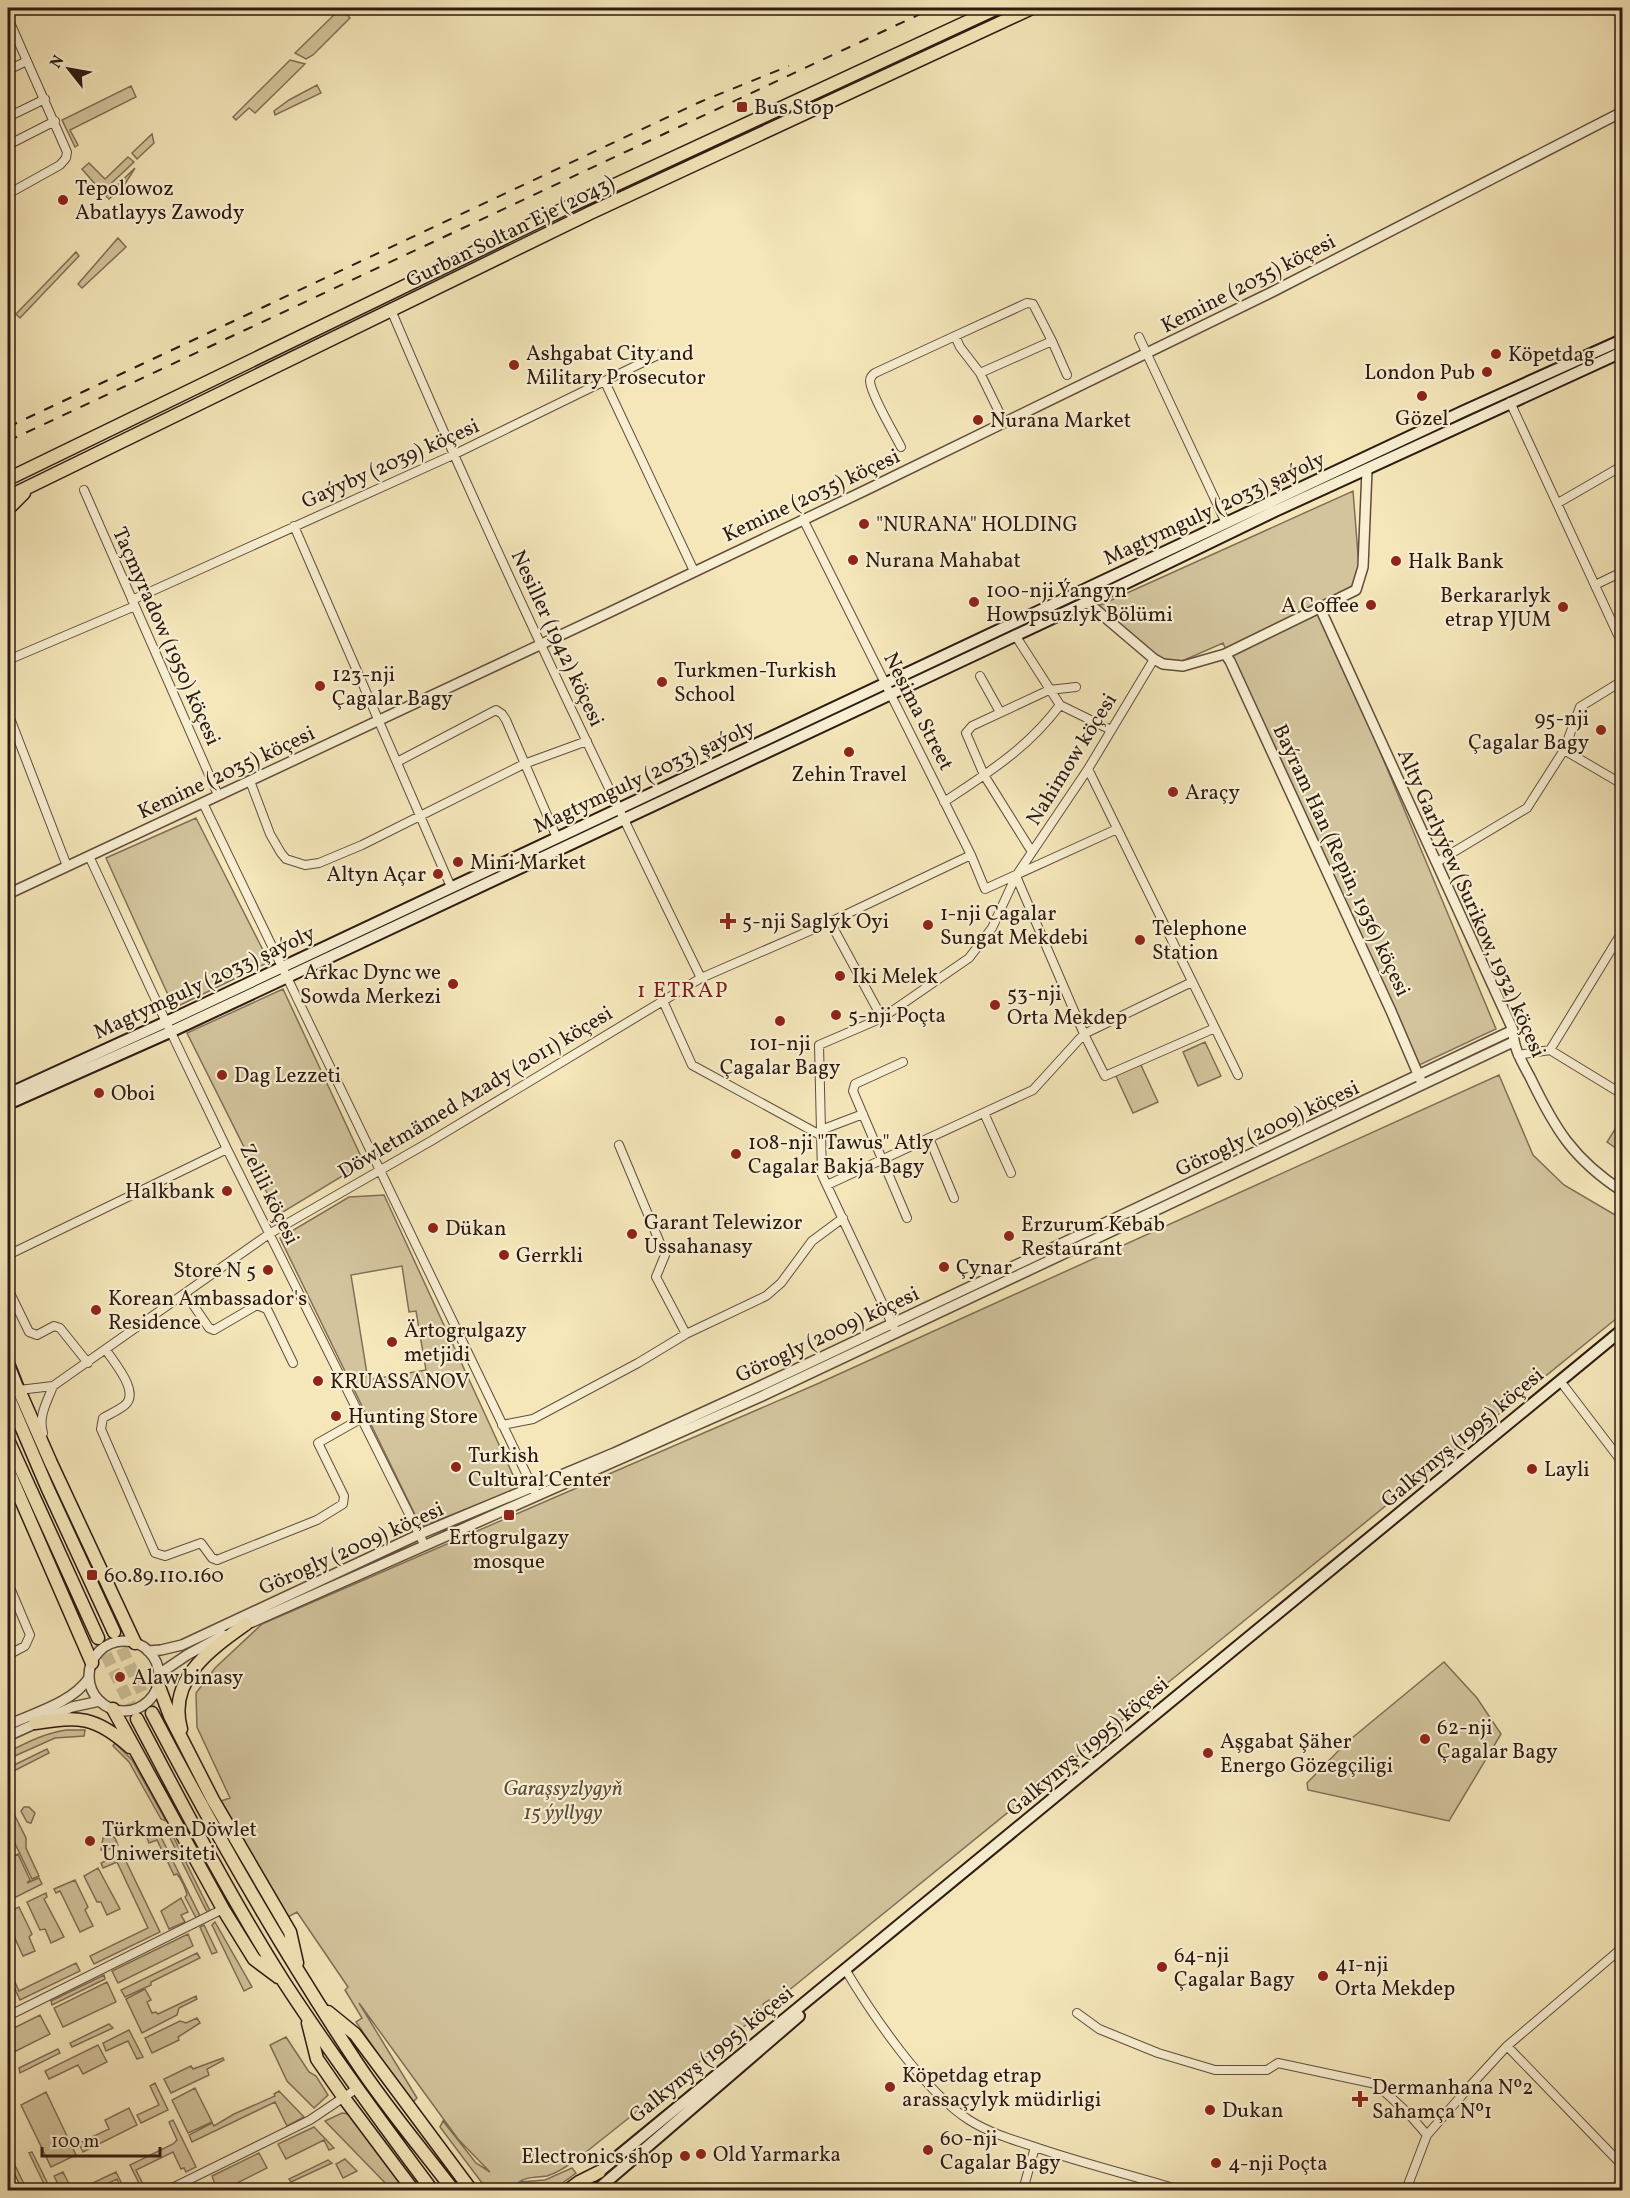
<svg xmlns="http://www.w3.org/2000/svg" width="1630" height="2198" font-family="Vollkorn,serif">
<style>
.green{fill:#d3c49d;stroke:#806f58;stroke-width:1.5;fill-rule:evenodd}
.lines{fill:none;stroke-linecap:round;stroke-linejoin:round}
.primary-tunnel{stroke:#cdbe98;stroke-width:12;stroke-dasharray:12 6;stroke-linecap:butt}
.minor-casing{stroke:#604d3c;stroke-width:10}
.tertiary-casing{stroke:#604d3c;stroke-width:12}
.secondary-casing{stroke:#2e1a12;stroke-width:14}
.primary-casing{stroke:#2e1a12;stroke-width:15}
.trunk-casing{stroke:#2e1a12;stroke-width:15}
.minor{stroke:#f8efd2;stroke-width:8}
.tertiary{stroke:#f8efd2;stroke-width:9}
.secondary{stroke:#f8efd2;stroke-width:10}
.primary{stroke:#f5e7ba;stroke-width:12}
.trunk{stroke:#f5e7ba;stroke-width:12}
.rail{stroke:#2e1a12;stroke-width:2;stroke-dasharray:10 10;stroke-linecap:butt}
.poi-dot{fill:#8f2418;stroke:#f8efd2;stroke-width:2}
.labels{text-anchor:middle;stroke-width:4.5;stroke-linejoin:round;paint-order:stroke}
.poi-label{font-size:21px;fill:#2e1a12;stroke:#f8efd2;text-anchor:start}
.street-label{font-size:21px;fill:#2e1a12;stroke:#f8efd2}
.park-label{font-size:21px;font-style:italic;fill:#604d3c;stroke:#f8efd2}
.neighbourhood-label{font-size:22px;letter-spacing:1.5px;fill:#7a1f14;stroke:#f8efd2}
</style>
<rect width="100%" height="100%" fill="#f5e7ba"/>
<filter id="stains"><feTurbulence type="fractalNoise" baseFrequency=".00333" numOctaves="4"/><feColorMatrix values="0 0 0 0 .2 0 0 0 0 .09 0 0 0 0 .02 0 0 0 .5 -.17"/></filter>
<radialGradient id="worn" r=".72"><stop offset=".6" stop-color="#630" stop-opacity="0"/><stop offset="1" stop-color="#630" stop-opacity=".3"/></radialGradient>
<path class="green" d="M341,8l9,10 -37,37 -7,4 -11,-6z
M290,60l15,4 -50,49 -6,-5 -13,12 -3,-3z
M317,85l4,8 -46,22 -1,-4 15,-11z
M131,86l5,11 -66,33 8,15 -3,2 -13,-27z
M152,134l2,9 -17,16 -5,-6z
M128,157l6,5 -32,30 -20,-23 7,-6 16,16z
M135,168l-12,19 -14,12 -3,-3z
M118,238l8,9 -44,41 -4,-4z
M76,252l3,4 -59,62 -4,-4z
M1353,491l7,89 -40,28 176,421 -81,38 -192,-424 -52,23 -75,-59z
M196,818l73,144 -95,46 -68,-150z
M283,989l81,174 -86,52 -91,-182z
M1205,1042l16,34 -23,10 -15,-34z
M1140,1063l18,39 -25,11 -18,-39z
M1499,1075l34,80 31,30 58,34v95l-850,690 -3,-4 -6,4 3,5 -185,147c-11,8 -21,16 -34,20 -10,2 -20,0 -28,6l26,-2 27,-12 4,5 -23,17h-64l-4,-3 -45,-60 3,-6 33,42 14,9 -32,-33 -99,-136 58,95 -5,5 -56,-81 6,-4 -17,-28 3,-3 -51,-75 -9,5 -67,-116 9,-3 -33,-71 -1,-34 19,-25 47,-44 555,-240z
M1622,1118v34l-15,-10z
M384,1195l135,293 -98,39 -141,-289 69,-41zM402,1266l7,46 7,-1 10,59 -58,10 -17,-105z
M1444,1662l33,36 24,36 -52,87 -141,-31 -1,-7 39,-40z
M66,1730h19l-1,6 -29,2 -47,21v-7c18,-9 37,-19 58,-22z
M115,1743l17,17 34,61 -5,-2 -32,-57 -16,-16z
M47,1749l2,4 -41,21v-6z
M24,1807h5l6,6 -4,10 -4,-1 -6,-11z
M14,1814l12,24v10l13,28 -7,3 -24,-50v-12z
M169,1828l41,83 -2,1 -2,-2 -39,-78z
M157,1833l3,2 40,81 -4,2 -11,-21 2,-2c-1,-6 -6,-16 -10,-21l-3,1 -17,-35 -8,3 -2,-5z
M111,1836l4,2 3,7 -13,6 -4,-1 2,-12z
M122,1853l38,79 -66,32 -4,-8 58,-28 -31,-66 -14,6 -2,-5z
M18,1854l12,26 -3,3 12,-5 3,6 -34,17v-42z
M98,1868l22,41 -13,6 -6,-13h-4l-13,-26z
M75,1880l13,27 -3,3 8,16 -13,6 -20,-41 -4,2 -2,-4z
M46,1893l1,4 -3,2 20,38 -13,6 -6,-14 -5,1 -13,-28z
M181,1898l7,14 -7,3 4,7 -16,7 -8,-18z
M19,1907l13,27 -3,3 6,14 -12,5 -15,-33v-11z
M215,1922l37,65 -8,4 -32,-66z
M204,1925l13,27 -5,2 -12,-27z
M188,1934l5,12 -75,37 -6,-12z
M197,1953l3,5 -49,24v3l-26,12 -4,-7z
M76,1963l4,8 -60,29 -12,-26v-7l11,24z
M104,1975l1,4 -53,26 -1,-4z
M107,1982l9,20 -53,25 -9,-19z
M145,1989l6,11 -4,2 5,11 4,-1 2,2 38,-18 1,3 -18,9 -2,7 -35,18 -16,-34z
M40,2015l10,19 -42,21v-24z
M197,2018l3,5 -22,14 1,3 -27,13 -7,-15 35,-17 6,2z
M109,2024l4,4 -41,19 -2,-4z
M129,2030l14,27 -6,2 -9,-18 -22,10 -3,-8z
M286,2037l23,35 7,4 12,19 -14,13 -27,-27 -17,-36z
M98,2045l9,17 -24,12 -5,-9 -29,14 -4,-8z
M58,2049l2,4 -40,20 -1,-5z
M223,2058l1,2 -17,9 2,6 -38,18 -7,-14 27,-13 2,3z
M155,2083l13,27 -27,13 -4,-8 22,-10 -9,-19z
M195,2088l17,34 -24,11 -16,-33z
M279,2091l25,26 -17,9 -12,-24 -83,40 -3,-7 23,-12 2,3 20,-12 41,-18 -1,-2z
M46,2092l30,63 -25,12 -30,-62z
M129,2108l8,17 -54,27 -4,-9 30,-14 -4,-9z
M342,2113l7,1 57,76h-14l-67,-69z
M173,2120l23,47 -10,5 -2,-4 -3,1 -8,-17 -37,18 7,14 -3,1 -10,-20 43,-21 4,-4 -8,-18z
M314,2127l20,21 -5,2 -5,-10 -38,19 -8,-15z
M8,2151l19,39h-5l-14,-30z
M32,2152l19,38h-4l-18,-37z
M259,2153l8,15 -40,20 1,2h-11l-5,-14z
M345,2159l12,12 -14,7 -7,-14z
M328,2160l4,3 -41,19 -2,-3z
M63,2172l9,18h-11l-7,-14z
M116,2172l9,18h-3l-5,-11 -23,11h-16z"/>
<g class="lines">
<path class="primary-tunnel" d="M114,1632l38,81
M98,1638l39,81"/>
<defs>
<path id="minor" d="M8,18l59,134 -1,6 -6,7 -52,29
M8,70l19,-9
M8,117l37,-18
M8,145l47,-24
M391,310c96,226 202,447 310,668
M955,336l72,-33 6,1 19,37 -72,32
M1139,337l87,186
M1052,341l15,34
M605,382l89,189
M1510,402l108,233 4,5
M901,447c-7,-14 -30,-52 -31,-66 0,-4 2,-6 5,-8l80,-37 5,11 20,26 24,49
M84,490l134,305
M1558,503l64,-37
M803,519l168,336 14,34 132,-60
M294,526l157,361
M1595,585l27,-13
M132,600l321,-145 207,-101
M8,660l127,-54
M980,676l20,36
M1060,705l51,25
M8,713l59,153
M1564,750l58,34
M397,762l99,-52 6,4 4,6 51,118
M1088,769l150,306
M250,781l20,53 11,19 5,6 19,6 14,-2 43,-18 162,-81 63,-23
M944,802c45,-30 83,-53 116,-97l-45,-70
M203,803l332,689
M1032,852l-48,-77 -18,-42 6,-7 77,-36 27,-3
M89,856l77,166 61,127 197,395
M1437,862l90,-54 37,-58 16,-43 42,-26
M1016,876l68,158 21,42 110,-48
M830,922l52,96 -63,27 3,130 72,153
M663,1001l29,64 130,71
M882,1018l87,-60 23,-30 24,-52 72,-107 66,-110
M1550,1050l72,-118
M1518,1055l32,-5 72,44
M903,1062l-48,22 -2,7 54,127
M984,1113l27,60
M821,1130l42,-16
M929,1138l25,60
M619,1145l46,110 -9,22 30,57
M827,1185l206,-95 51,-56 108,-52
M8,1255l219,-106
M8,1289l21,43 8,3 17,-9 6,2 28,35
M185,1293l24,35 5,2 43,-25 10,4 26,54
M106,1350c9,14 34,42 19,55 -6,5 -15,9 -22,13l-2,11 54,124 10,3 36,-13 11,15 5,2 100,-40 26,-16 1,-8 -26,-53 44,-25
M1564,1386l58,76
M19,1390l34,-4 216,-152 162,-93 270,-163 129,-56 141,-67
M502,1425l31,-6 105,-56 48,-29 80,-38 15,-13 31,-42 31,-23
M43,1433c-5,-17 4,-31 10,-47
M8,1583l22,52 -5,11 -17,9
M845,1969c28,47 79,122 124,151 19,12 41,19 63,26 49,17 99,29 148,44
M1077,2013l22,16 59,24 57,17h52l11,-7 98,21 32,29 19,22
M8,2016l215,-107
M1507,2046l115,119
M8,2171l9,19
M168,2190l142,-70 46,-31
M1023,2190l12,-43
M1406,2190l21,-55 44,-50 36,-39 115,-98"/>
<path id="tertiary" d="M1085,590l2,12 67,57 9,5 20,2 42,-12 131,-64 7,-23 4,-97
M1320,608l193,422c0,18 9,32 17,47 25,52 43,82 92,114
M1225,654l5,7 161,350 30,70
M8,894l600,-281 258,-123 406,-198 350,-180
M241,1627l519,-230 753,-355
M89 1676a35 35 0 1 1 70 0a35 35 0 1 1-70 0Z
M148,1651l13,-1 21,-5 238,-111 194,-81 142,-65 757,-358
M159,1674l28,-19 37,-20
M8,1725c26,-12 64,-22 81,-47
M8,1736l64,-29 28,-6"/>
<path id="secondary" d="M8,1094l158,-72 1298,-611 158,-71
M8,1104l162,-72 917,-430 188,-91 347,-159
M8,1362l11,28
M594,2176l1028,-846
M597,2190l202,-174"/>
<path id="primary" d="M8,1381l11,9 32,73 84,180
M8,1396l39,91 67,145
M8,1440l90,198
M8,1470l84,193
M158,1684l12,32 43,84 77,132 7,31
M113,1709l110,200 31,50 24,18
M152,1713c63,120 130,237 205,350 29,44 64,85 96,127
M137,1719c47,89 93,178 147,263 47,72 97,140 148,208
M35,1723c44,-7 60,-7 95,24
M181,1729c-14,-50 30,-80 65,-105
M328,2012l27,22 116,156
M308,2023l9,36 27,39 69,92
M568,2190l11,-8 20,-10"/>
<path id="trunk" d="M8,479l570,-277 419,-194
M8,497l582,-284 442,-205
M8,509l16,-16"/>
</defs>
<use href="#minor" class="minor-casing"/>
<use href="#tertiary" class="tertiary-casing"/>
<use href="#secondary" class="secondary-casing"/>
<use href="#primary" class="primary-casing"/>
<use href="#trunk" class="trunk-casing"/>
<use href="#minor" class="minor"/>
<use href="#tertiary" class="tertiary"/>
<use href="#secondary" class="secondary"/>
<use href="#primary" class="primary"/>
<use href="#trunk" class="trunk"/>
<path class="rail" d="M312,10l2,-2
M8,427l692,-325 89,-36
M8,441l925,-433"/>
</g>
<g class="poi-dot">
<rect x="736" y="101" width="12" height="12" rx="3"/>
<circle cx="63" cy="200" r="6"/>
<circle cx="1496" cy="354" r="6"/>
<circle cx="514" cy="365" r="6"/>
<circle cx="1487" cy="372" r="6"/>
<circle cx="1422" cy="396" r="6"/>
<circle cx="978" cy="420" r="6"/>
<circle cx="864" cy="524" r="6"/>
<circle cx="853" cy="560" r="6"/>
<circle cx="1396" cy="561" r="6"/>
<circle cx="974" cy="602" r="6"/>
<circle cx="1371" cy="605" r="6"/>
<circle cx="1563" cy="607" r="6"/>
<circle cx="662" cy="682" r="6"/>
<circle cx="320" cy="686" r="6"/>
<circle cx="1601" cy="730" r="6"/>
<circle cx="849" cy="752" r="6"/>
<circle cx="1173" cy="792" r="6"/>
<circle cx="458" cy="862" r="6"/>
<circle cx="438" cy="874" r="6"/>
<path d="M725 912h6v6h6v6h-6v6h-6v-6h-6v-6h6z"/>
<circle cx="928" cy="925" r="6"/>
<circle cx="1140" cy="940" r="6"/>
<circle cx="840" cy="976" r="6"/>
<circle cx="453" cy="984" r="6"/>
<circle cx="995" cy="1005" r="6"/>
<circle cx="836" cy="1015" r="6"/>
<circle cx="780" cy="1021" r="6"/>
<circle cx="222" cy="1075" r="6"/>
<circle cx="99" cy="1093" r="6"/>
<circle cx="736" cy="1154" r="6"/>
<circle cx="227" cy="1191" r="6"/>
<circle cx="433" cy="1228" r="6"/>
<circle cx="632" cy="1234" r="6"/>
<circle cx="1009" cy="1236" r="6"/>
<circle cx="504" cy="1255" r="6"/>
<circle cx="944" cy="1267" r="6"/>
<circle cx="268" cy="1270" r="6"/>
<circle cx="96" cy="1310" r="6"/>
<circle cx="392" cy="1342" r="6"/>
<circle cx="318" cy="1381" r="6"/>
<circle cx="336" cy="1416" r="6"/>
<circle cx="456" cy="1467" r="6"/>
<circle cx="1532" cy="1469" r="6"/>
<rect x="503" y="1509" width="12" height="12" rx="3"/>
<rect x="86" y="1569" width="12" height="12" rx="3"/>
<circle cx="120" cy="1677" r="6"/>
<circle cx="1425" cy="1739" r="6"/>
<circle cx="1208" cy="1753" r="6"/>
<circle cx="90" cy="1841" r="6"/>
<circle cx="1162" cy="1967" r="6"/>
<circle cx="1323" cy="1976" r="6"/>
<circle cx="890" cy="2087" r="6"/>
<path d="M1357 2090h6v6h6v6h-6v6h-6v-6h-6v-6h6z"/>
<circle cx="1210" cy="2110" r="6"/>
<circle cx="928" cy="2150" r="6"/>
<circle cx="701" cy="2154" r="6"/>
<circle cx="685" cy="2156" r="6"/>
<circle cx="1216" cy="2163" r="6"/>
</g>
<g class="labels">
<g class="poi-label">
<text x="754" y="114">Bus Stop</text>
<text x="75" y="195">Tepolowoz<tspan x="75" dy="24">Abatlayys Zawody</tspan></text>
<text x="526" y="360">Ashgabat City and<tspan x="526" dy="24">Military Prosecutor</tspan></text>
<text x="1508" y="361">Köpetdag</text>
<text x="1475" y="379" text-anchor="end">London Pub</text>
<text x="1422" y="425" text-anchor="middle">Gözel</text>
<text x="990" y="427">Nurana Market</text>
<text x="876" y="531">"NURANA" HOLDING</text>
<text x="865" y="567">Nurana Mahabat</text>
<text x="1408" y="568">Halk Bank</text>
<text x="986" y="597">100-nji Ýangyn<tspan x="986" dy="24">Howpsuzlyk Bölümi</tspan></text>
<text x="1551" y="602" text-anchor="end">Berkararlyk<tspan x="1551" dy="24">etrap YJUM</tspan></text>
<text x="1359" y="612" text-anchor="end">A Coffee</text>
<text x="674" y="677">Turkmen-Turkish<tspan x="674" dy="24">School</tspan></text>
<text x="332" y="681">123-nji<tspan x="332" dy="24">Çagalar Bagy</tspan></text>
<text x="1589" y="725" text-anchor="end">95-nji<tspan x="1589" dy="24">Çagalar Bagy</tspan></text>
<text x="849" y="781" text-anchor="middle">Zehin Travel</text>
<text x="1185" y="799">Araçy</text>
<text x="470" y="869">Mini Market</text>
<text x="426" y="881" text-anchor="end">Altyn Açar</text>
<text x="940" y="920">1-nji Cagalar<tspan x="940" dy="24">Sungat Mekdebi</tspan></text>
<text x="742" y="928">5-nji Saglyk Oyi</text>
<text x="1152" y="935">Telephone<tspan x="1152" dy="24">Station</tspan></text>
<text x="441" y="979" text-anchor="end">Arkac Dync we<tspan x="441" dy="24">Sowda Merkezi</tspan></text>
<text x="852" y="983">Iki Melek</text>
<text x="1007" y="1000">53-nji<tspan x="1007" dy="24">Orta Mekdep</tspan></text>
<text x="848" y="1022">5-nji Poçta</text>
<text x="780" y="1050" text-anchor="middle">101-nji<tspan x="780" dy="24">Çagalar Bagy</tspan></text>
<text x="234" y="1082">Dag Lezzeti</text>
<text x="111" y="1100">Oboi</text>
<text x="748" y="1149">108-nji "Tawus" Atly<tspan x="748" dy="24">Cagalar Bakja Bagy</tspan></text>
<text x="215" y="1198" text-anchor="end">Halkbank</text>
<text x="644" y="1229">Garant Telewizor<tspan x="644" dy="24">Ussahanasy</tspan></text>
<text x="1021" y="1231">Erzurum Kebab<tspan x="1021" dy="24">Restaurant</tspan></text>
<text x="445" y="1235">Dükan</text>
<text x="516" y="1262">Gerrkli</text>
<text x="956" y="1274">Çynar</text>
<text x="256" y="1277" text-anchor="end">Store N 5</text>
<text x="108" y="1305">Korean Ambassador's<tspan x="108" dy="24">Residence</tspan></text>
<text x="404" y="1337">Ärtogrulgazy<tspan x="404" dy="24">metjidi</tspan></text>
<text x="330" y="1388">KRUASSANOV</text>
<text x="348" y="1423">Hunting Store</text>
<text x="468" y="1462">Turkish<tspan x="468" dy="24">Cultural Center</tspan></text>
<text x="1544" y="1476">Layli</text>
<text x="509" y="1544" text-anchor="middle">Ertogrulgazy<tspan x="509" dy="24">mosque</tspan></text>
<text x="104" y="1582">60.89.110.160</text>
<text x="132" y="1684">Alaw binasy</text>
<text x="1437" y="1734">62-nji<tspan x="1437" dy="24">Çagalar Bagy</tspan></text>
<text x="1220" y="1748">Aşgabat Şäher<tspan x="1220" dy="24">Energo Gözegçiligi</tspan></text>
<text x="102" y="1836">Türkmen Döwlet<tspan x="102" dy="24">Uniwersiteti</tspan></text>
<text x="1174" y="1962">64-nji<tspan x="1174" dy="24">Çagalar Bagy</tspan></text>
<text x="1335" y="1971">41-nji<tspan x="1335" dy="24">Orta Mekdep</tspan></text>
<text x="902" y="2082">Köpetdag etrap<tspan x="902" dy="24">arassaçylyk müdirligi</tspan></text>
<text x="1372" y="2094">Dermanhana Nº2<tspan x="1372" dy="24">Sahamça Nº1</tspan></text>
<text x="1222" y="2117">Dukan</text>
<text x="940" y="2145">60-nji<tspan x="940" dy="24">Cagalar Bagy</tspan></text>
<text x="713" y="2161">Old Yarmarka</text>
<text x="673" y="2163" text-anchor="end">Electronics shop</text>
<text x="1228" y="2170">4-nji Poçta</text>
</g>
<g class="street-label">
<text transform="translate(510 231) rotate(-26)" y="7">Gurban Soltan Eje (2043)</text>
<text transform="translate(1248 283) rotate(-27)" y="7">Kemine (2035) köçesi</text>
<text transform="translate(390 463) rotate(-24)" y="7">Gaýyby (2039) köçesi</text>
<text transform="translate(811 495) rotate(-25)" y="7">Kemine (2035) köçesi</text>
<text transform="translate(1214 508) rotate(-25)" y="7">Magtymguly (2033) şaýoly</text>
<text transform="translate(167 636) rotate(66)" y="7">Taçmyradow (1950) köçesi</text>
<text transform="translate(558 638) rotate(65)" y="7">Nesiller (1942) köçesi</text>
<text transform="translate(919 711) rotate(63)" y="7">Nesima Street</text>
<text transform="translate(1071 759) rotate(-58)" y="7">Nahimow köçesi</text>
<text transform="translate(226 772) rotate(-25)" y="7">Kemine (2035) köçesi</text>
<text transform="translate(644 776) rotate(-25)" y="7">Magtymguly (2033) şaýoly</text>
<text transform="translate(1342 860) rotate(65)" y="7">Baýram Han (Repin, 1936) köçesi</text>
<text transform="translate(1472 903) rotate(66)" y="7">Alty Garlyýew (Surikow, 1932) köçesi</text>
<text transform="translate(204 982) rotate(-25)" y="7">Magtymguly (2033) şaýoly</text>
<text transform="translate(475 1092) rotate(-31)" y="7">Döwletmämed Azady (2011) köçesi</text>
<text transform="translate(1267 1128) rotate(-25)" y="7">Görogly (2009) köçesi</text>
<text transform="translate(270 1194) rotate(64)" y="7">Zelili köçesi</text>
<text transform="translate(827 1334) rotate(-25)" y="7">Görogly (2009) köçesi</text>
<text transform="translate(1462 1437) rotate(-40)" y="7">Galkynyş (1995) köçesi</text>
<text transform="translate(351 1548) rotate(-24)" y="7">Görogly (2009) köçesi</text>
<text transform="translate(1087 1746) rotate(-40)" y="7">Galkynyş (1995) köçesi</text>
<text transform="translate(711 2054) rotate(-39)" y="7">Galkynyş (1995) köçesi</text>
</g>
<g class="park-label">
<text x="563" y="1795">Garaşsyzlygyň<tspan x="563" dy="24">15 ýyllygy</tspan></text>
</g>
<g class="neighbourhood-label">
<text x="683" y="997">1 ETRAP</text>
</g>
</g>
<rect width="1630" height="2198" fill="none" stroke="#f5e7ba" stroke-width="30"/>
<rect x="9" y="9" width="1612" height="2180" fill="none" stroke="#2e1a12" stroke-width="3"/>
<rect x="15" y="15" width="1600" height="2168" fill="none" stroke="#2e1a12" stroke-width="1.5"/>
<g transform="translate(69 69) rotate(301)" stroke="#f8efd2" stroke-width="4.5" paint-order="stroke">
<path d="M0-4.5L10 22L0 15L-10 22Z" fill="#2e1a12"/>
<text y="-9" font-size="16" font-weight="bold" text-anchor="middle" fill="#2e1a12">N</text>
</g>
<path d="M42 2147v9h118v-9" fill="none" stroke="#2e1a12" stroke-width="3"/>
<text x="51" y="2147" font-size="18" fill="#2e1a12" stroke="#f8efd2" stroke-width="4.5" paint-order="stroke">100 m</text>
<rect width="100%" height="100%" filter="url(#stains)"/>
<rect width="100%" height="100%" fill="url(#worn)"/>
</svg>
